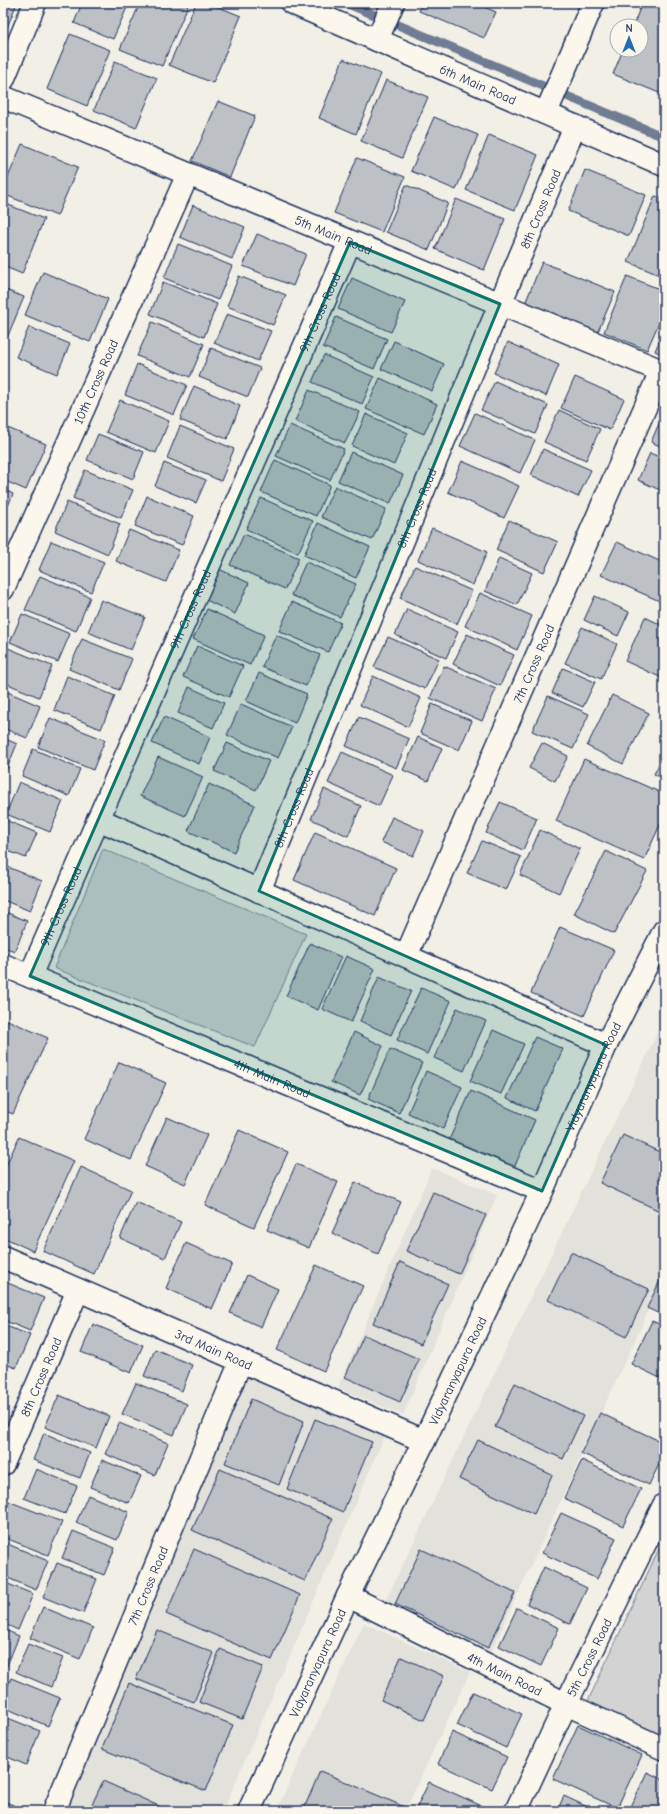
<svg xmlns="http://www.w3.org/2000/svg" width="667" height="1814" font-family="'Comic Neue',sans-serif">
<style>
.built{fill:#e2e1dc}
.green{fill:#d2d3d2;stroke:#768198}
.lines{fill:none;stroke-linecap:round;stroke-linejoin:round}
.stream{stroke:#707b93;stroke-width:9}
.building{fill:#bdc0c4;stroke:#1b2f5e}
.street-casing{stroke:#1b2f5e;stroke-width:25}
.secondary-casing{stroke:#1b2f5e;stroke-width:25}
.street{stroke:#fbf7ec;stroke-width:22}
.secondary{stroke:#fbf7ec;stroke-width:22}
.marked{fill:#0f766e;fill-opacity:0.2;stroke:#0f766e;stroke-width:3;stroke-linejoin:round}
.labels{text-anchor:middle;stroke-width:3.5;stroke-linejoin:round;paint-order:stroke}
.street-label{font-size:13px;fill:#1b2f5e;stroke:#fbf7ec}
</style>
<rect width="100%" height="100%" fill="#f2efe6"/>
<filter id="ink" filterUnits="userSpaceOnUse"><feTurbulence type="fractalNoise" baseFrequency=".025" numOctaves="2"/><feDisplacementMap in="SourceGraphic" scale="8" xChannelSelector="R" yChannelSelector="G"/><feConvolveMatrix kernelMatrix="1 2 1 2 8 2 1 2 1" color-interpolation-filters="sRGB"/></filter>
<g filter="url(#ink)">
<path class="built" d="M664,1019v258l-174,377 -106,-50z
M432,1168l65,27 -94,220 -65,-27z
M248,1377l137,58 -162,376h-163z
M364,1623l106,49 -65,139h-129z"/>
<path class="green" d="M103,849l203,85 -51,113 -201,-79z
M664,1538v200l-77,-35z"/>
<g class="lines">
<path class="stream" d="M346,3l318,134"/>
</g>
<path class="building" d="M3,3h14l-14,34z
M82,3h47l-16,36 -39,-16z
M140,3h49l-27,63 -42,-17z
M196,3h13l32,13 -28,67 -44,-18z
M422,3h53l21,9 -12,26 -65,-27z
M642,3h22v92l-51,-21 10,-24h18v-24h-8z
M70,34l40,16 -23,56 -40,-17z
M343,59l38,15 -25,60 -37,-16z
M115,61l42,17 -21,50 -42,-18z
M386,80l42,17 -26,61 -41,-17z
M218,101l37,15 -25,61 -38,-16z
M434,117l44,18 -22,55 -45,-19z
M489,135l49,20 -23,55 -49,-20z
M22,144l56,23 -21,49 -54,-22v-5z
M357,158l48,19 -23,55 -48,-19z
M585,170l61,25 -17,41 -61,-25z
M406,185l42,18 -19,47 -43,-18z
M655,196l9,3v78l-36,-15z
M456,199l49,20 -21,51 -49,-21z
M6,204l38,15 -22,55 -19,-8v-55z
M193,205l52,22 -13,32 -52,-22z
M257,234l49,20 -13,32 -50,-20z
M178,244l54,22 -14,34 -54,-22z
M542,262l73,30 -19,44 -72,-30z
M43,272l65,27 -18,43 -65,-27z
M239,276l47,19 -13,30 -46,-19z
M627,276l37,15v20l-17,39 -43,-18z
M352,278l53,24 -14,30 -53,-23z
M163,282l54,22 -13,33 -54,-23z
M3,289l21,8 -17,41 -4,-2z
M227,314l44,17 -13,30 -44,-18z
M336,317l51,22 -13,30 -51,-22z
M152,322l52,22 -14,33 -53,-21z
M29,327l41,17 -13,30 -41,-17z
M664,330v25l-9,-4z
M394,341l50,23 -12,27 -51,-22z
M508,342l51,23 -13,31 -52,-23z
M211,348l49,20 -12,29 -49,-20z
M324,355l50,22 -12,27 -50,-22z
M137,364l50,21 -13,30 -49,-20z
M575,377l49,22 -14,31 -49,-22z
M380,378l57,26 -13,30 -58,-25z
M495,381l53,24 -13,29 -54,-24z
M194,386l46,20 -13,33 -47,-19z
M309,390l51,22 -15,31 -50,-22z
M120,400l49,21 -13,32 -50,-21z
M559,410l41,19 -14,31 -42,-18z
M664,412v36l-13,-6z
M475,413l60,27 -15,33 -60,-27z
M366,414l42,19 -14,32 -42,-19z
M290,425l54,24 -14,31 -54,-24z
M3,426l43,18 -20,46 -23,-10z
M180,426l54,23 -13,32 -54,-23z
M98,434l46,18 -11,27 -46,-19z
M543,449l48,21 -13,27 -47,-22z
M351,452l52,23 -13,29 -52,-23z
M650,453l14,6v33l-26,-12z
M275,460l55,25 -14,31 -55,-24z
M462,461l57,25 -15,32 -56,-26z
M164,463l42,17 -10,23 -41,-17z
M85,470l48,20 -12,28 -48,-20z
M335,486l51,23 -14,31 -51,-23z
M3,489l10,5 -10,24z
M147,496l47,20 -12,29 -47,-19z
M261,498l52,23 -15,32 -52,-24z
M67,502l53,22 -12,30 -53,-23z
M509,520l49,22 -14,30 -48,-22z
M318,523l52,24 -14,31 -52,-23z
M432,528l55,24 -14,33 -55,-25z
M129,530l50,20 -13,32 -50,-21z
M244,534l55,24 -14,31 -55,-24z
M51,541l53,21 -13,30 -52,-22z
M617,542l47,21v40l-63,-28z
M499,558l33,15 -15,32 -32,-14z
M306,562l50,22 -16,33 -49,-22z
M415,566l57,25 -15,33 -57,-26z
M219,569l30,14 -14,31 -29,-14z
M40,576l50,21 -14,34 -51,-21z
M480,593l52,23 -15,34 -52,-24z
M595,596l34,16 -11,24 -34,-16z
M101,600l44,17 -14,33 -43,-18z
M292,602l49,21 -13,29 -49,-21z
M207,609l57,26 -14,30 -57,-26z
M407,609l51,23 -12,26 -51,-23z
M22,614l48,20 -12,28 -48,-20z
M645,617l19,9v53l-39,-18z
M582,627l35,17 -16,35 -36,-16z
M467,634l47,21 -14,31 -47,-22z
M276,635l44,20 -14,31 -44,-19z
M388,637l51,22 -14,30 -51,-22z
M82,639l50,20 -13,31 -50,-21z
M3,646l49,20 -13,31 -36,-15z
M197,646l46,20 -14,31 -46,-20z
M444,666l52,23 -14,32 -52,-23z
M563,668l32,14 -12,25 -31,-14z
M259,673l48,21 -12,29 -49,-22z
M67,676l48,20 -14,33 -47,-19z
M373,676l48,22 -13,29 -48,-22z
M189,687l35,16 -11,25 -35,-15z
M3,690l37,16 -13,32 -24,-10z
M612,695l37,18 -26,51 -36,-18z
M548,696l41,18 -16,35 -41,-18z
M241,704l51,23 -14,31 -51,-23z
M432,704l40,17 -13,29 -39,-17z
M164,717l46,20 -11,27 -47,-21z
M359,717l50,22 -13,29 -50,-22z
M50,718l55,22 -12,30 -55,-23z
M418,737l24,11 -14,33 -25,-11z
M3,738l14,6 -11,27 -3,-1z
M227,743l42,18 -13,29 -42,-19z
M542,743l26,13 -13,25 -26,-13z
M33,749l47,20 -11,27 -47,-20z
M342,752l51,23 -14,31 -51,-23z
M664,754v25l-10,-5z
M158,757l45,20 -18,39 -45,-20z
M584,759l80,35v22l-20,44 -88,-39z
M19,782l44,19 -13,31 -44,-18z
M209,784l46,21 -21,47 -46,-21z
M324,789l37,17 -13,30 -37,-17z
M500,802l37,16 -14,32 -37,-17z
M392,817l32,14 -11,25 -32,-14z
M3,819l34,14 -11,25 -23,-9z
M540,830l40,19 -21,44 -39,-18z
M315,832l81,36 -21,48 -81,-36z
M482,841l39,16 -15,33 -39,-17z
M606,851l41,20 -33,63 -40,-20z
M3,865l39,16 -12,30 -27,-11z
M3,911l24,10 -12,30 -12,-4z
M560,927l54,23 -30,66 -53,-23z
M310,943l31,14 -23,53 -32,-14z
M346,956l29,13 -24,53 -29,-13z
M379,977l32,14 -20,44 -31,-14z
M421,988l30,13 -24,53 -30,-14z
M457,1008l29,13 -22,50 -30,-13z
M3,1018l45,20 -35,76 -10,-4z
M493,1030l31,14 -23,50 -31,-13z
M354,1032l29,14 -23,49 -29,-13z
M535,1037l28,12 -28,62 -28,-13z
M390,1049l32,14 -23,50 -31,-14z
M119,1062l47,21 -35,77 -47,-21z
M426,1071l36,16 -19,42 -35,-16z
M471,1091l64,29 -21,48 -65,-28z
M167,1117l40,18 -22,49 -40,-18z
M239,1130l49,22 -34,75 -49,-22z
M623,1135l41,19v59l-64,-30z
M19,1137l55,24 -41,90 -30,-14v-65z
M296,1164l42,18 -29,66 -42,-18z
M81,1167l50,23 -37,84 -51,-23z
M355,1182l46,20 -23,52 -46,-21z
M433,1192l53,23 -27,59 -53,-23z
M136,1202l45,20 -16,36 -45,-20z
M186,1243l46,21 -20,45 -46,-21z
M571,1252l78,37 -23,48 -78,-37z
M400,1262l48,22 -27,60 -48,-21z
M316,1265l47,21 -39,85 -47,-21z
M664,1272v44l-17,-8z
M247,1275l31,14 -17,38 -31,-14z
M3,1281l41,17 -14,33 -27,-11z
M652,1321l12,5v54l-33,-16z
M93,1324l50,21 -12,28 -50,-21z
M3,1325l27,10 -14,33 -13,-5z
M364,1335l55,24 -19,43 -55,-25z
M155,1349l37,16 -10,26 -38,-15z
M3,1369l6,2 -6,15z
M136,1383l51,21 -13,31 -52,-21z
M515,1383l68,33 -20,43 -68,-32z
M59,1395l50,21 -13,32 -51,-21z
M251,1399l53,22 -25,64 -54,-22z
M600,1413l64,30v11l-15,31 -68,-32z
M315,1419l57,23 -29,70 -56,-23z
M119,1423l49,20 -13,32 -50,-21z
M44,1433l46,20 -10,25 -47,-18z
M478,1440l74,35 -18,39 -75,-35z
M102,1460l39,16 -12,27 -39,-16z
M582,1460l59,29 -18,37 -59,-28z
M36,1469l41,17 -12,28 -41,-16z
M220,1469l113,50 -28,62 -113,-51z
M88,1495l41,17 -12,28 -41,-17z
M8,1501l54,21 -14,33 -45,-18v-23z
M561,1513l55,25 -19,41 -55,-26z
M73,1531l42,17 -11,27 -42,-17z
M3,1542l45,19 -12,29 -33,-14z
M194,1549l106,46 -28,65 -106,-46z
M421,1549l94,44 -27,55 -93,-44z
M57,1563l40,16 -14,34 -40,-16z
M544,1567l43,21 -17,36 -43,-20z
M3,1582l30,12 -15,36 -15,-7z
M43,1607l50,21 -13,31 -50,-21z
M517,1608l42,20 -18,38 -42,-20z
M3,1629l16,7 -13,32 -3,-1z
M157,1630l57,23 -20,49 -58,-23z
M28,1644l35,14 -12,29 -35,-15z
M220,1649l43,18 -21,52 -43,-17z
M401,1657l43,19 -20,44 -43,-20z
M11,1678l49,20 -12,28 -45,-19v-9z
M129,1683l104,42 -27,66 -104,-42z
M473,1692l49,22 -16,34 -49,-23z
M3,1716l37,15 -14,34 -23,-10z
M578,1725l64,30 -25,53 -64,-29z
M452,1732l55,25 -15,32 -54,-25z
M3,1763l7,3 -7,16z
M320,1771l85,36 -2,4h-100z
M647,1772l17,8v31h-35z
M103,1781l67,30h-81z
M429,1782l55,25 -2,4h-67z
M564,1796l32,15h-39z
M3,1801l13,5 -1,5h-12z"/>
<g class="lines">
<defs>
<g id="street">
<path id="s1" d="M292,3l372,162"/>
<path d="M377,40l16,-37"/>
<path d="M3,80l32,-77"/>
<path id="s2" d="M3,97l661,275"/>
<path d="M546,113l47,-110"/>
<path id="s3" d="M3,589l185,-415"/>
<path d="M98,819l508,226"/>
<path id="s4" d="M259,891l241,-587 75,-178"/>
<path id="s5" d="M406,956l255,-585"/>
<path id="s6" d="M3,965l539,226"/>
<path id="s7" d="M30,976l320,-734"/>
<path id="s8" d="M3,1257l421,184"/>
<path id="s9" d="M3,1464l75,-174"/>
<path id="s10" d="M348,1596l218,108 98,45"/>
<path id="s11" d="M54,1811l187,-450"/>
<path id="s12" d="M516,1811l50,-107 98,-199"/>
</g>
<g id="secondary">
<path id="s13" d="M249,1811l99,-215 76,-155 118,-250 64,-146 58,-114"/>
</g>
</defs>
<use href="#street" class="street-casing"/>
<use href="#secondary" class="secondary-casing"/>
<use href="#street" class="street"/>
<use href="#secondary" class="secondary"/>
</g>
</g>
<path class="marked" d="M350,242l150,62 -241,587 347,154 -64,146 -512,-215z"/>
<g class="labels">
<g class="street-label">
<text dy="5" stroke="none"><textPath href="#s1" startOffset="203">6th Main Road</textPath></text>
<text dy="5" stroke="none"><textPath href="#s4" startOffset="738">8th Cross Road</textPath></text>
<text dy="5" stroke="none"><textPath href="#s2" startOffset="358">5th Main Road</textPath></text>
<text dy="5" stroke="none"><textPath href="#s7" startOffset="724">9th Cross Road</textPath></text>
<text dy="5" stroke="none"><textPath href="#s3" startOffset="227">10th Cross Road</textPath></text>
<text dy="5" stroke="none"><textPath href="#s4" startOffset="414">8th Cross Road</textPath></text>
<text dy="5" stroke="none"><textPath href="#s7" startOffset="400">9th Cross Road</textPath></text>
<text dy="5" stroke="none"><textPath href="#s5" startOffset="319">7th Cross Road</textPath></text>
<text dy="5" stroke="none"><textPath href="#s4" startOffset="90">8th Cross Road</textPath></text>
<text dy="5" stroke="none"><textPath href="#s7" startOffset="76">9th Cross Road</textPath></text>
<text dy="5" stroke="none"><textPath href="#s13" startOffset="811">Vidyaranyapura Road</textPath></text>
<text dy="5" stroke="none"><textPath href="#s6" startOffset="292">4th Main Road</textPath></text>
<text dy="5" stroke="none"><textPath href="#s8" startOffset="230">3rd Main Road</textPath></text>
<text dy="5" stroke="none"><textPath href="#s13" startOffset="487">Vidyaranyapura Road</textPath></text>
<text dy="5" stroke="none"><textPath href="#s9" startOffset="95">8th Cross Road</textPath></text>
<text dy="5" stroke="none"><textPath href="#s11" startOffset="244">7th Cross Road</textPath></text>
<text dy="5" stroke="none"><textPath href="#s12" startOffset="170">5th Cross Road</textPath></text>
<text dy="5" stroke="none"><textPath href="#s13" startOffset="163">Vidyaranyapura Road</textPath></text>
<text dy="5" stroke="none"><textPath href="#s10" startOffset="175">4th Main Road</textPath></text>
</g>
</g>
<rect width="667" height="1814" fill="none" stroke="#fbf7ec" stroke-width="16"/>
<rect x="8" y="8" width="651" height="1798" fill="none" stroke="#1b2f5e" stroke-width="1.5" filter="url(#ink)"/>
<g transform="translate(629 38)"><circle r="19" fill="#fbf7ec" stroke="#a1a7b3"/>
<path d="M0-3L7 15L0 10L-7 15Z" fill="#1f6fb2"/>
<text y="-6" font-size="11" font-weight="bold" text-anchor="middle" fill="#1b2f5e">N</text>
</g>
</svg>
